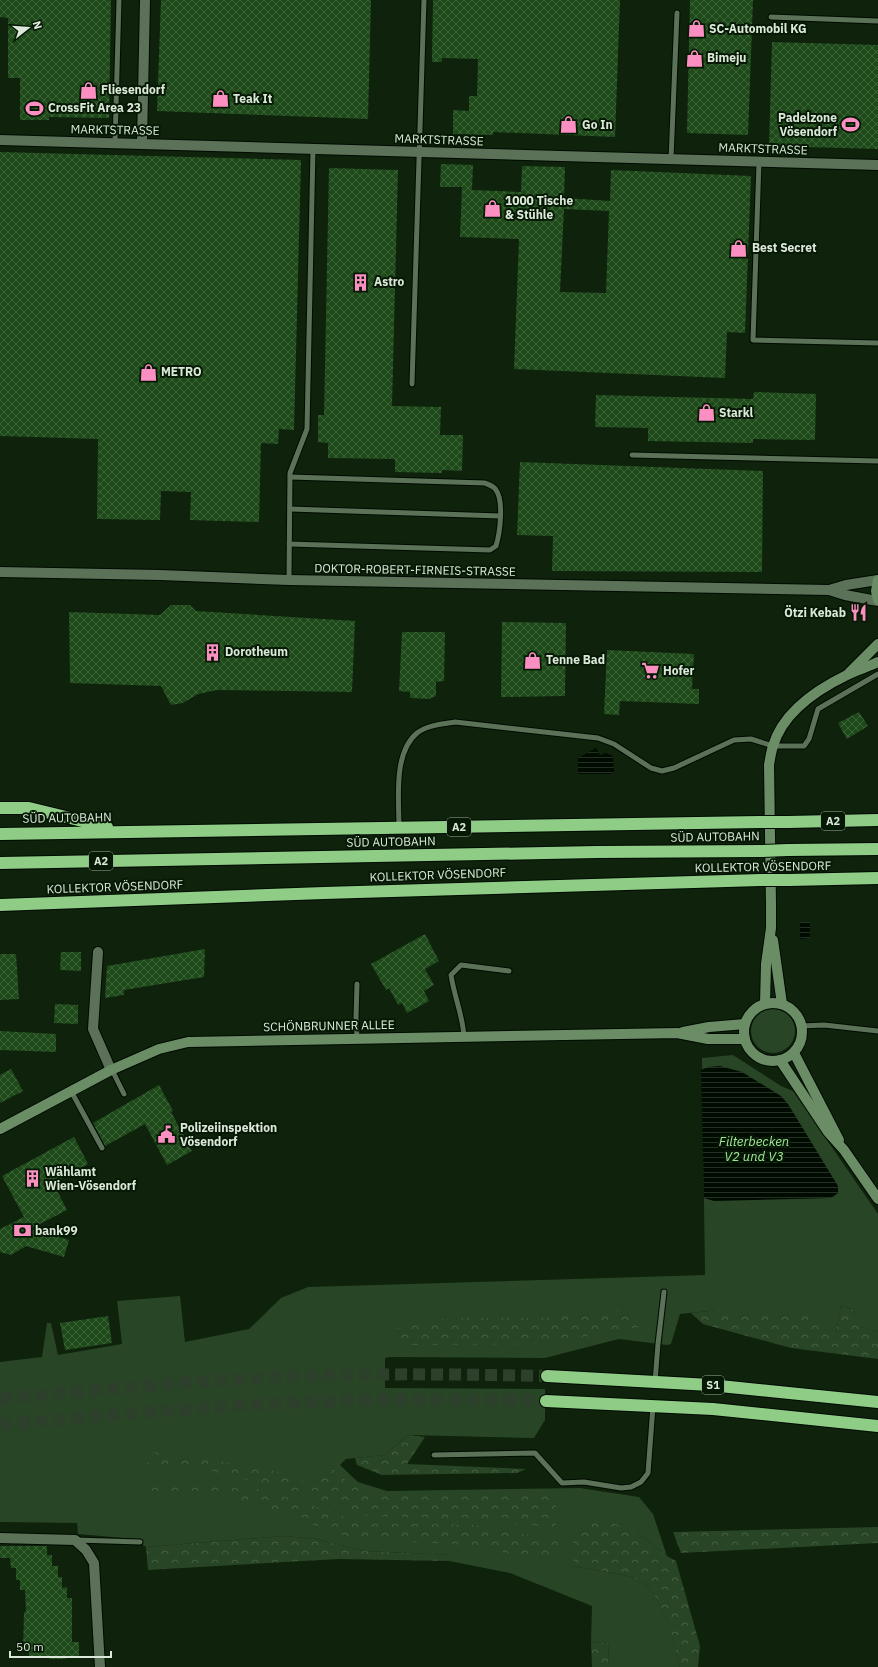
<svg xmlns="http://www.w3.org/2000/svg" width="878" height="1667" font-family="'IBM Plex Sans',sans-serif">
<defs>
<pattern id="forest-crowns" width="20" height="18" patternUnits="userSpaceOnUse"><rect width="20" height="18" fill="#284525"/><path d="M2 6a3 3 0 1 1 6 0M12 15a3 3 0 1 1 6 0" fill="none" stroke="#476044"/></pattern>
<pattern id="water-rules" width="6" height="5" patternUnits="userSpaceOnUse"><rect width="6" height="5" fill="#000c00"/><path d="M0 2.5h6" fill="none" stroke="#252f25"/></pattern>
<pattern id="building-cross-hatch" width="8" height="8" patternUnits="userSpaceOnUse"><rect width="8" height="8" fill="#1e4a1a"/><path d="M0 0l8 8M0 8l8-8" fill="none" stroke="#3e643b"/></pattern>
</defs>
<rect width="100%" height="100%" fill="#0e220c"/>
<g fill="#284525">
<circle cx="773" cy="1031" r="22"/>
<path d="M733,1055L781,1086L793,1091L878,1214V1332L858,1326L854,1310L841,1305L836,1333L719,1310L680,1314L671,1344L667,1345L619,1339L545,1358L389,1357L385,1358V1388L545,1389V1420L534,1438L408,1435L384,1455L346,1459L340,1465L358,1482L387,1491L580,1488L639,1497L653,1514L667,1556L636,1532L574,1566C592,1570 618,1573 635,1578C662,1588 674,1642 680,1667H609L608,1643L591,1642L592,1606L510,1573L449,1561L453,1555L365,1551L316,1539L284,1536L146,1547L134,1539L78,1534L77,1523L0,1522V1362L42,1357L47,1323H51L58,1355L122,1344L117,1301L180,1296L185,1342L249,1329L281,1298L308,1287L705,1275L702,1058Z"/>
</g>
<g fill="url(#forest-crowns)">
<path d="M841,1305L854,1310L859,1326L878,1332V1359L791,1348L703,1324L691,1313L719,1310L811,1314L836,1333Z"/>
<path d="M617,1310C632,1312 636,1313 644,1326L548,1344L406,1345L393,1332L405,1322L465,1318H548Z"/>
<path d="M408,1435L425,1437L407,1464L526,1469L517,1473L382,1475L357,1465L355,1458L384,1455Z"/>
<path d="M154,1452L265,1468L308,1483L312,1488L331,1467L352,1486L387,1495L551,1490L556,1501V1527L435,1518L368,1516L264,1484L203,1469L144,1468Z"/>
<path d="M198,1482L252,1491L259,1488L364,1523L475,1525L557,1540L560,1555L551,1562L465,1545L354,1539L256,1504L215,1492H146L150,1483Z"/>
<path d="M600,1518L636,1532L667,1556L676,1561L700,1646L698,1667H680C674,1643 662,1588 635,1578C619,1573 592,1570 574,1566L573,1534L582,1519Z"/>
<path d="M878,1527V1543L681,1553L673,1532Z"/>
<path d="M284,1536L316,1539L365,1551L454,1555L449,1561L338,1559L148,1570L146,1547Z"/>
<path d="M591,1642L608,1643L609,1667H592Z"/>
</g>
<g fill="url(#water-rules)">
<path d="M596,748L600,755L606,753L613,756L614,771L610,774H578V758Z"/>
<path d="M800,922H810V938L800,939Z"/>
<path d="M720,1066L742,1072L781,1096L788,1104L838,1186V1193L831,1198L714,1201L704,1198L701,1070L708,1067Z"/>
</g>
<g fill="url(#building-cross-hatch)" fill-rule="evenodd">
<path d="M0,0H111L109,118L49,117V120H20V78H8V18L0,17Z"/>
<path d="M161,0H371L368,119L157,111Z"/>
<path d="M433,0H620L615,137L493,132V135L453,134V110L469,111V96H477L478,59L442,58V62H432Z"/>
<path d="M690,0H753L748,135L687,133Z"/>
<path d="M772,42L878,45V149L769,146Z"/>
<path d="M0,152L301,160L294,430L279,429L278,444L261,443L259,522L190,520L191,492L161,491L160,520L97,519L98,439L0,436Z"/>
<path d="M441,164L473,165L472,190L521,192L522,166L565,167L564,198L610,201L611,170L751,176L745,333L727,332L725,378L514,369L519,239L460,237L462,187H440ZM564,209L609,211L606,293L560,292Z"/>
<path d="M329,168L398,170L392,406L441,407L440,435H463L462,471L442,470V473L395,472V459L328,458V443L318,442V415H324Z"/>
<path d="M754,392L816,394L815,440L753,439V443L648,441V428L595,427L596,395L753,399Z"/>
<path d="M520,462L763,471L762,572L552,571L553,536L517,535Z"/>
<path d="M171,605H190L196,611L355,621L352,692L217,690L198,694L183,703L171,705L161,686L70,683L69,612L160,615Z"/>
<path d="M502,622L566,623L565,696L501,697Z"/>
<path d="M402,632H445L444,681L436,682V696L429,699L410,698V692L399,691Z"/>
<path d="M607,650L694,654L692,689H699V704L620,701L619,715L604,714Z"/>
<path d="M859,712L868,726L847,739L838,723Z"/>
<path d="M425,934L439,961L425,969L434,985L424,991L429,1001L407,1013L402,1003L398,1005L389,988L386,990L371,964Z"/>
<path d="M205,949L204,977L124,990V995L105,998L107,966Z"/>
<path d="M61,952H81V971L60,970Z"/>
<path d="M0,954H16L19,999L0,1000Z"/>
<path d="M55,1004L78,1005V1024L54,1023Z"/>
<path d="M0,1031L56,1034V1052L0,1050Z"/>
<path d="M11,1069L23,1091L0,1103V1075Z"/>
<path d="M159,1085L173,1111L171,1112L192,1151L167,1165L145,1124L105,1146L93,1123Z"/>
<path d="M74,1137L88,1164L53,1183L67,1210L30,1229L69,1240L64,1257L26,1246L11,1255L0,1252V1229L24,1217L2,1176Z"/>
<path d="M108,1316L112,1343L65,1350L60,1323Z"/>
<path d="M0,1546H47V1555H52V1566H58V1577H62V1588L67,1587V1598H72V1642H79V1657H66V1659H50V1656H29V1651H23L24,1612H26L25,1590H20V1580H16V1568H11L10,1558H0Z"/>
</g>
<g fill="none" stroke-linecap="round" stroke-linejoin="round">
<g stroke="#2d402b" stroke-width="12" stroke-dasharray="12 6" stroke-linecap="butt">
<path d="M0,1399C86,1391 173,1383 259,1378C355,1373 451,1374 547,1376"/>
<path d="M0,1425C110,1415 221,1405 332,1401C403,1398 475,1400 546,1401"/>
</g>
<defs>
<g id="service">
<path d="M771,17L878,21"/>
<path d="M115,143L119,0"/>
<path d="M671,159L677,13"/>
<path d="M759,162L753,340L878,343"/>
<path d="M412,384L424,0"/>
<path d="M632,455L878,461"/>
<path d="M290,509L500,516"/>
<path d="M289,544L490,550L496,546C500,533 504,501 496,490C494,486 489,485 485,483L290,477"/>
<path d="M289,580L290,473L307,429L313,149"/>
<path d="M399,828C399,800 393,753 417,733C427,725 443,724 455,722L598,738L614,744L651,768L662,771L674,768L734,740L751,739L773,746H804L809,739L818,709L878,674"/>
<path d="M801,1026L824,1025L878,1031"/>
<path d="M464,1037C463,1016 454,996 451,975L461,965L509,971"/>
<path d="M357,1038L356,1018L357,984"/>
<path d="M112,1070L124,1094"/>
<path d="M71,1091L102,1148"/>
<path d="M655,1382L658,1344L664,1292"/>
<path d="M434,1455L535,1453L562,1483L584,1482L621,1488L631,1487L641,1482L648,1473L653,1406"/>
<path d="M76,1540L140,1542"/>
</g>
<g id="minor">
<path d="M0,140L878,165"/>
<path d="M142,143L145,0"/>
<path d="M0,572L160,575L289,580L829,590L845,595L878,601"/>
<path d="M829,590L846,585L878,580"/>
<path d="M98,952L93,1029L111,1070"/>
<path d="M0,1538L75,1540L86,1550L94,1563L100,1667"/>
</g>
<g id="secondary">
<path d="M878,580L876,591L878,600"/>
<path d="M849,673L878,644"/>
<path d="M773,940L782,1004"/>
<circle cx="773" cy="1032" r="29"/>
<path d="M765,1004L766,964L771,928V905L769,765C770,759 771,752 773,746C783,712 816,690 847,675C857,670 868,667 878,662"/>
<path d="M683,1032L709,1027L745,1024"/>
<path d="M794,1053L839,1140"/>
<path d="M780,1060L828,1132L844,1150L878,1199"/>
<path d="M0,1129L111,1070L159,1049L188,1042L677,1033L708,1039H745"/>
</g>
<g id="motorway">
<path d="M0,808H29L107,827"/>
<path d="M788,822L878,820"/>
<path d="M0,834L760,822"/>
<path d="M788,850L878,849"/>
<path d="M0,863L597,852L761,851"/>
<path d="M789,880L878,878"/>
<path d="M0,905L324,893L761,880"/>
<path d="M547,1376L710,1385L878,1402"/>
<path d="M546,1401L713,1409L878,1426"/>
</g>
</defs>
<use href="#service" stroke="#000b00" stroke-width="7"/>
<use href="#minor" stroke="#000b00" stroke-width="12"/>
<use href="#secondary" stroke="#000b00" stroke-width="12"/>
<use href="#motorway" stroke="#000b00" stroke-width="14"/>
<use href="#service" stroke="#5b7158" stroke-width="5"/>
<use href="#minor" stroke="#5b7158" stroke-width="10"/>
<use href="#secondary" stroke="#6b8d66" stroke-width="10"/>
<use href="#motorway" stroke="#8fcd87" stroke-width="12"/>
<defs>
<g id="motorway-bridge">
<path d="M760,822H788"/>
<path d="M761,851L788,850"/>
<path d="M761,880H789"/>
</g>
</defs>
<use href="#motorway-bridge" stroke="#000b00" stroke-width="14" stroke-linecap="butt"/>
<use href="#motorway-bridge" stroke="#8fcd87" stroke-width="12"/>
</g>
<defs>
<symbol id="shop-bare" viewBox="-9 -9 18 18"><path d="M-5-2.5h2.3a2.7 3.5 0 0 1 5.4 0H5L5.5 6h-11ZM-1.5-2.5h3a1.5 2.3 0 0 0-3 0Z" fill="#fc8fc1" stroke="#061904" stroke-width="2.5" paint-order="stroke"/></symbol>
<symbol id="stadium-bare" viewBox="-9 -9 18 18"><path d="M0-5a6.5 5 0 1 0 0 10a6.5 5 0 1 0 0-10ZM-3.5-1.8h7v3.6h-7Z" fill="#fc8fc1" stroke="#061904" stroke-width="2.5" paint-order="stroke"/></symbol>
<symbol id="building-bare" viewBox="-9 -9 18 18"><path d="M-4-6H4V6H1V3H-1V6H-4ZM-2.5-4.3h1.7v1.8h-1.7ZM.8-4.3h1.7v1.8H.8ZM-2.5-1h1.7V.8h-1.7ZM.8-1h1.7V.8H.8Z" fill="#fc8fc1" stroke="#061904" stroke-width="2.5" paint-order="stroke"/></symbol>
<symbol id="restaurant-bare" viewBox="-9 -9 18 18"><path d="M-5-6h1v4h1v-4h1v4h1v-4h1v5L-1.5 .5V6h-2V.5L-5-1ZM5-6V6H3V1.5H1.5Q1.5-4 5-6Z" fill="#fc8fc1" stroke="#061904" stroke-width="2.5" paint-order="stroke"/></symbol>
<symbol id="supermarket-bare" viewBox="-9 -9 18 18"><path d="M-6-5.5h2.5l.6 2H6L4.5 2H-2.5L-4.4-4H-6ZM-1.5 3.2a1.3 1.3 0 1 0 .1 0ZM3 3.2a1.3 1.3 0 1 0 .1 0Z" fill="#fc8fc1" stroke="#061904" stroke-width="2.5" paint-order="stroke"/></symbol>
<symbol id="civic-bare" viewBox="-9 -9 18 18"><path d="M-.6-6.5H3V-4.5H.6V-3L4-1V1h2V6H-6V1h2V-1L-.6-3ZM-1.2 2.5V6h2.4V2.5Z" fill="#fc8fc1" stroke="#061904" stroke-width="2.5" paint-order="stroke"/></symbol>
<symbol id="bank-bare" viewBox="-9 -9 18 18"><path d="M-6-4H6V4H-6ZM0-2.3a2.3 2.3 0 1 0 0 4.6a2.3 2.3 0 1 0 0-4.6Z" fill="#fc8fc1" stroke="#061904" stroke-width="2.5" paint-order="stroke"/></symbol>
</defs>
<g fill-rule="evenodd">
<use href="#shop-bare" x="684" y="16" width="25" height="25"/>
<use href="#shop-bare" x="682" y="46" width="25" height="25"/>
<use href="#shop-bare" x="76" y="78" width="25" height="25"/>
<use href="#shop-bare" x="208" y="86" width="25" height="25"/>
<use href="#stadium-bare" x="22" y="96" width="25" height="25"/>
<use href="#shop-bare" x="556" y="112" width="25" height="25"/>
<use href="#stadium-bare" x="838" y="112" width="25" height="25"/>
<use href="#shop-bare" x="480" y="196" width="25" height="25"/>
<use href="#shop-bare" x="726" y="236" width="25" height="25"/>
<use href="#building-bare" x="348" y="270" width="25" height="25"/>
<use href="#shop-bare" x="136" y="360" width="25" height="25"/>
<use href="#shop-bare" x="694" y="400" width="25" height="25"/>
<use href="#restaurant-bare" x="846" y="600" width="25" height="25"/>
<use href="#building-bare" x="200" y="640" width="25" height="25"/>
<use href="#shop-bare" x="520" y="648" width="25" height="25"/>
<use href="#supermarket-bare" x="638" y="658" width="25" height="25"/>
<use href="#civic-bare" x="154" y="1122" width="25" height="25"/>
<use href="#building-bare" x="20" y="1166" width="25" height="25"/>
<use href="#bank-bare" x="10" y="1218" width="25" height="25"/>
</g>
<g text-anchor="middle" stroke-width="4" stroke-linejoin="round" paint-order="stroke">
<g fill="#061904" stroke="#9cab9a" stroke-width="1">
<rect x="821" y="812" width="24" height="18" rx="3"/>
<rect x="447" y="818" width="24" height="18" rx="3"/>
<rect x="89" y="852" width="24" height="18" rx="3"/>
<rect x="702" y="1376" width="22" height="18" rx="3"/>
</g>
<g font-size="11" font-weight="bold" fill="#dce9da">
<text x="833" y="825">A2</text>
<text x="459" y="831">A2</text>
<text x="101" y="865">A2</text>
<text x="713" y="1389">S1</text>
</g>
<g font-size="12" font-weight="bold" fill="#dce9da" stroke="#061904" text-anchor="start">
<text x="709" y="33">SC-Automobil KG</text>
<text x="707" y="62">Bimeju</text>
<text x="101" y="94">Fliesendorf</text>
<text x="233" y="103">Teak It</text>
<text x="48" y="112">CrossFit Area 23</text>
<text x="837" y="122" text-anchor="end">Padelzone<tspan x="837" dy="14">Vösendorf</tspan></text>
<text x="582" y="129">Go In</text>
<text x="505" y="205">1000 Tische<tspan x="505" dy="14">&amp; Stühle</tspan></text>
<text x="752" y="252">Best Secret</text>
<text x="374" y="286">Astro</text>
<text x="161" y="376">METRO</text>
<text x="719" y="417">Starkl</text>
<text x="846" y="617" text-anchor="end">Ötzi Kebab</text>
<text x="225" y="656">Dorotheum</text>
<text x="546" y="664">Tenne Bad</text>
<text x="663" y="675">Hofer</text>
<text x="180" y="1132">Polizeiinspektion<tspan x="180" dy="14">Vösendorf</tspan></text>
<text x="45" y="1176">Wählamt<tspan x="45" dy="14">Wien-Vösendorf</tspan></text>
<text x="35" y="1235">bank99</text>
</g>
<g font-size="12" fill="#dce9da" stroke="#061904">
<text transform="translate(115 130) rotate(1)" y="4">MARKTSTRASSE</text>
<text transform="translate(439 140) rotate(2)" y="4">MARKTSTRASSE</text>
<text transform="translate(763 149) rotate(2)" y="4">MARKTSTRASSE</text>
<text transform="translate(415 570) rotate(1)" y="4">DOKTOR-ROBERT-FIRNEIS-STRASSE</text>
<text transform="translate(67 818) rotate(-1)" y="4">SÜD AUTOBAHN</text>
<text transform="translate(715 837) rotate(-1)" y="4">SÜD AUTOBAHN</text>
<text transform="translate(391 842) rotate(-1)" y="4">SÜD AUTOBAHN</text>
<text transform="translate(763 867) rotate(-1)" y="4">KOLLEKTOR VÖSENDORF</text>
<text transform="translate(438 875) rotate(-2)" y="4">KOLLEKTOR VÖSENDORF</text>
<text transform="translate(115 887) rotate(-2)" y="4">KOLLEKTOR VÖSENDORF</text>
<text transform="translate(329 1026) rotate(-1)" y="4">SCHÖNBRUNNER ALLEE</text>
</g>
<g font-size="13" font-style="italic" fill="#a2e49a" stroke="#061904">
<text x="754" y="1146">Filterbecken<tspan x="754" dy="15">V2 und V3</tspan></text>
</g>
</g>
<g transform="translate(28 28) rotate(73)" stroke="#061904" stroke-width="3" paint-order="stroke">
<path d="M0-3L7 15L0 10L-7 15Z" fill="#dce9da"/>
<text y="-6" font-size="11" font-weight="bold" text-anchor="middle" fill="#dce9da">N</text>
</g>
<path d="M10 1651v6h101v-6" fill="none" stroke="#dce9da" stroke-width="2"/>
<text x="16" y="1651" font-size="12" fill="#dce9da" stroke="#061904" stroke-width="3" paint-order="stroke">50 m</text>
</svg>
